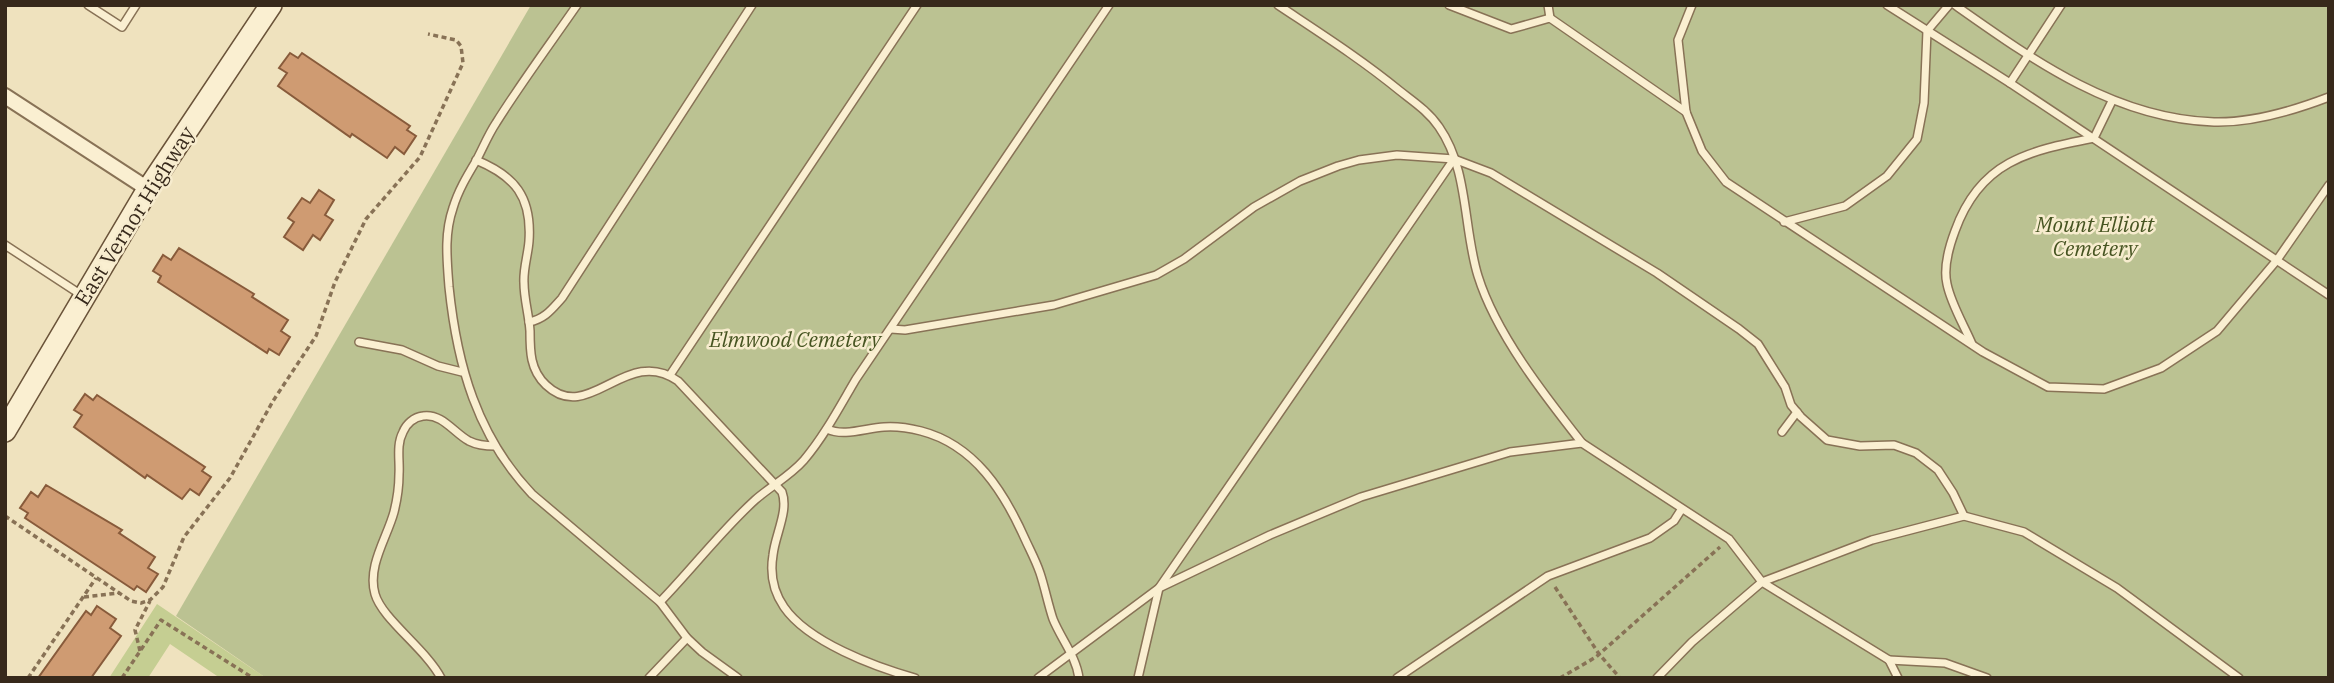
<svg xmlns="http://www.w3.org/2000/svg" width="2334" height="683" font-family="'IBM Plex Serif',serif">
<rect width="100%" height="100%" fill="#efe2be"/>
<path fill="#c5ce92" d="M157,604L266,678H220L170,644L148,678H109Z"/>
<path fill="#bbc292" d="M531,5H2329V678H266L176,616Z"/>
<g fill="#cf9b72" stroke="#885b3b" stroke-width="2">
<path d="M290,53L298,58L302,53L410,126L407,130L416,136L404,154L395,147L387,158L352,134L350,137L278,86L287,73L279,68Z"/>
<path d="M319,190L334,200L325,215L333,220L320,240L313,235L303,250L284,237L294,222L288,218L302,198L310,203Z"/>
<path d="M179,248L254,294L252,297L288,320L281,331L290,337L279,355L269,349L267,353L158,282L161,276L153,271L163,255L171,260Z"/>
<path d="M85,394L93,400L97,395L205,467L202,471L211,477L199,495L190,489L182,499L147,475L145,478L74,427L82,415L74,410Z"/>
<path d="M46,485L122,530L119,533L155,557L148,568L158,574L146,592L137,586L134,590L25,518L28,513L20,508L31,492L38,497Z"/>
<path d="M97,606L116,619L110,628L121,636L91,678H38L86,611L91,615Z"/>
</g>
<g fill="none" stroke-linecap="round" stroke-linejoin="round">
<defs>
<g id="lane">
<path d="M88,5L122,27L136,5"/>
<path d="M577,5C550,44 521,83 496,123C488,135 483,148 476,161C467,176 458,191 453,208C444,234 447,260 449,287C457,365 477,436 532,494L660,602L687,638L702,652L738,678"/>
<path d="M1278,5C1320,33 1361,59 1400,91C1414,102 1429,112 1439,127C1469,170 1463,228 1478,276C1496,334 1545,396 1582,443"/>
<path d="M1449,5L1511,29L1550,18L1686,112"/>
<path d="M1548,5L1550,18"/>
<path d="M1692,5L1678,40L1686,112L1702,151L1726,182L1983,352L2048,387L2104,389L2161,368L2217,331L2277,260L2329,185"/>
<path d="M1887,5L2010,83L2329,295"/>
<path d="M1955,5C2033,60 2115,119 2214,122C2251,123 2295,110 2329,97"/>
<path d="M2010,83L2061,5"/>
<path d="M476,160C515,176 532,197 529,241C528,255 523,269 524,283C524,299 529,315 530,331C530,351 530,370 546,385C589,426 626,344 678,381L782,492C789,511 775,535 773,555C770,573 773,591 784,607C808,642 875,667 915,678"/>
<path d="M1784,222L1845,206L1887,176L1917,139L1924,103L1927,31L1949,5"/>
<path d="M5,245L83,296"/>
<path d="M529,322C545,319 552,309 562,298L752,5"/>
<path d="M891,329L905,330L1054,305L1156,275L1184,259L1254,207L1300,181L1338,166L1359,160L1397,155L1454,159L1491,173L1657,273L1739,329L1758,344L1785,387L1791,405L1801,417L1827,440L1860,446L1894,445L1916,453L1938,470L1953,493L1964,516"/>
<path d="M359,342L402,350L438,366L462,372"/>
<path d="M1972,344C1964,325 1951,304 1947,284C1943,267 1949,247 1955,231C1980,161 2028,151 2094,138L2112,101"/>
<path d="M670,375L917,5"/>
<path d="M827,429C844,437 866,428 884,427C897,426 909,428 921,431C975,445 1004,492 1025,539C1030,550 1036,561 1040,573C1045,588 1048,604 1053,619C1061,639 1076,656 1079,678"/>
<path d="M1782,432L1797,412"/>
<path d="M660,602C692,569 721,531 755,500C771,486 790,476 804,460C825,435 840,406 856,379L1109,5"/>
<path d="M1889,660L1945,663L1987,678"/>
<path d="M441,678C426,649 382,619 375,594C367,566 387,538 394,512C397,500 399,487 399,474C400,461 396,445 403,432C406,424 414,417 423,416C442,413 454,433 469,441C477,445 485,446 495,446"/>
<path d="M649,678L687,638"/>
<path d="M1038,678L1159,588L1270,535L1361,497L1510,452L1582,443L1729,539L1762,582L1889,660L1898,678"/>
<path d="M1138,678L1159,588L1454,159"/>
<path d="M1397,678L1548,576L1650,538L1674,521L1681,510"/>
<path d="M1657,678L1692,642L1762,582L1872,540L1964,516L2024,532L2117,588L2239,678"/>
</g>
<path id="street" d="M5,96L148,189"/>
<path id="secondary" d="M5,431L148,189L271,5"/>
</defs>
<use href="#lane" stroke="#887256" stroke-width="10"/>
<use href="#street" stroke="#887256" stroke-width="18"/>
<use href="#secondary" stroke="#6a5339" stroke-width="24"/>
<g stroke="#887256" stroke-width="3.5" stroke-dasharray="5 3.5" stroke-linecap="butt">
<path d="M5,516L131,601L141,603L150,600L163,587L184,537L230,478L273,401L316,336L335,282L366,219L420,157L463,63L461,46L456,40L428,34"/>
<path d="M1555,587L1599,654L1620,678"/>
<path d="M84,597L119,593"/>
<path d="M140,651L135,630L150,601"/>
<path d="M28,678L96,578"/>
<path d="M122,678L161,620L253,678"/>
<path d="M1560,678L1596,657L1720,547"/>
</g>
<use href="#lane" stroke="#faefd1" stroke-width="7"/>
<use href="#street" stroke="#faefd1" stroke-width="14"/>
<use href="#secondary" stroke="#faefd1" stroke-width="21"/>
</g>
<g text-anchor="middle" stroke-width="5" stroke-linejoin="round" paint-order="stroke">
<g font-size="21" fill="#37291b" stroke="#f7ecce">
<text transform="translate(135 216) rotate(-58)" y="7">East Vernor Highway</text>
</g>
<g font-size="21" font-style="italic" fill="#465421" stroke="#f7ecce">
<text x="2095" y="232">Mount Elliott<tspan x="2095" dy="24">Cemetery</tspan></text>
<text x="795" y="347">Elmwood Cemetery</text>
</g>
</g>
<rect width="2334" height="683" fill="none" stroke="#37291b" stroke-width="14"/>
</svg>
